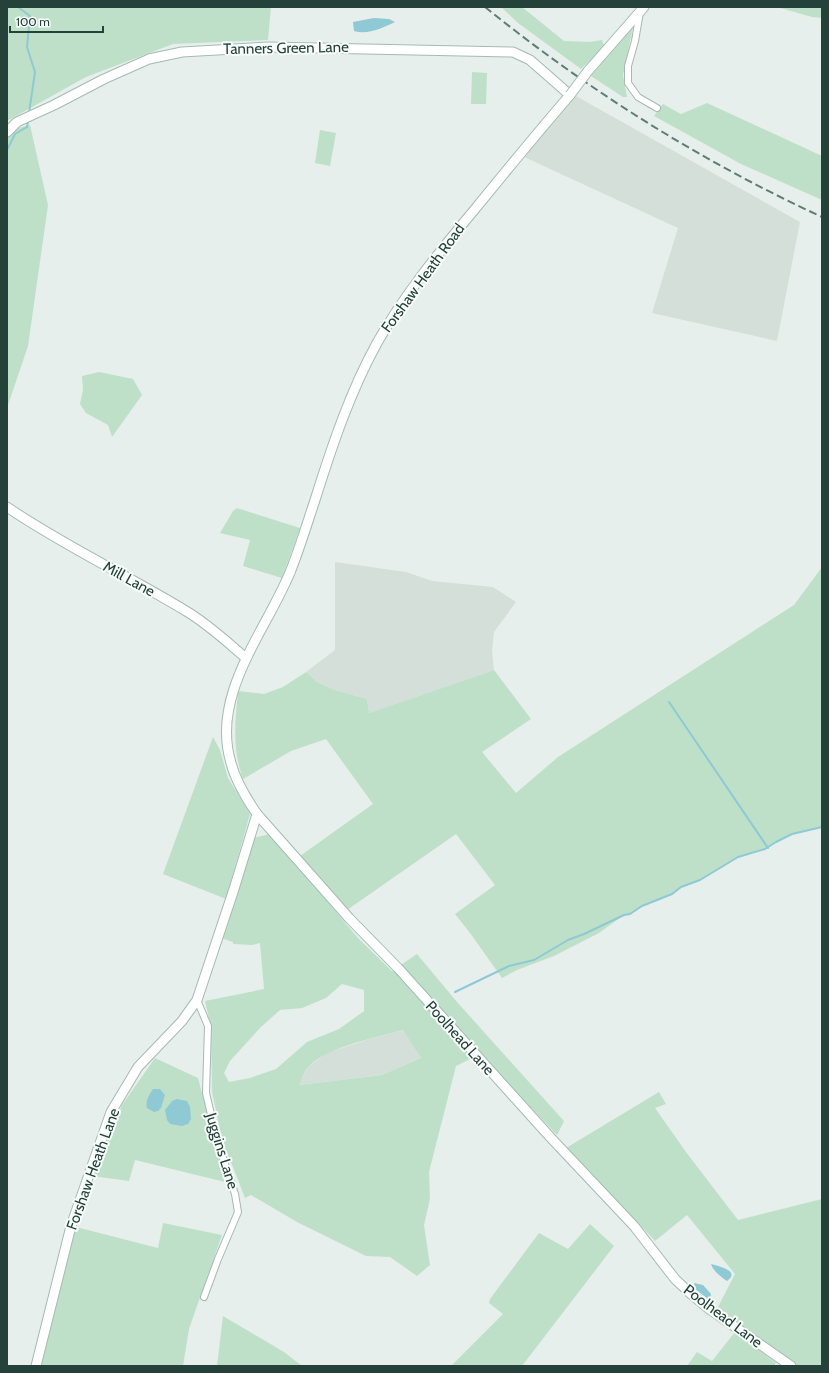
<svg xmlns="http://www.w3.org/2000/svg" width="829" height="1373" font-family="Cabin,sans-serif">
<rect width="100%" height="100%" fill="#e6efeb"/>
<g fill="#d4dfda">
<path d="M576,96L800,222L777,341L652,313L678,228L522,156Z"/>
<path d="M335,562L406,572L432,581L493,587L516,602L494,632L492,651L494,670L369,713L367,699L335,690L317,682L306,672L335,650Z"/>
<path d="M404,1030L421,1058L382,1075L298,1085L308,1067L327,1053L369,1039Z"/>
</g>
<g fill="#bfe0c8" fill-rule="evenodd">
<path d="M7,7H271L268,40L173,44L86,77L7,121Z"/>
<path d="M501,7H522L564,41L590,42L602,40L604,46L601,50L581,69L518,23Z"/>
<path d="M777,7H822V18L812,17Z"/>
<path d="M633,27L623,75L627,97H623L591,76Z"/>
<path d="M472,72L487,73L486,104H471Z"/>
<path d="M707,103L822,156V200L741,164L654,116L663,104L681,114Z"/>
<path d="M30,125L48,205L28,346L7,408V138L18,128Z"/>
<path d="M320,130L336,133L330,166L315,163Z"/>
<path d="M99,372L133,379L142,395L112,437L108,425L86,413L80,404L83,390L82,376Z"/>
<path d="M237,508L300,528L282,578L243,566L250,540L220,533L233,511Z"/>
<path d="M822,567V827L788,835L776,842L765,849L738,857L700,880L681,887L672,894L642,906L630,914L624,915L599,933L554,956L517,970L502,978L470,933L455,914L495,885L456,834L347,910L300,856L373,804L326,739L291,751L243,779C232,748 235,724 238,691L264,694L283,687L306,672L317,682L335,690L367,699L369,713L494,670L531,719L482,752L516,793L558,757L794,605Z"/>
<path d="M213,737L220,750L228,778L250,814L226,899L163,874Z"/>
<path d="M270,834L358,938L392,971L417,954L457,1002L564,1121L557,1135L480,1054L456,1066L429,1172L430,1199L424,1225L430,1265L417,1276L390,1257L366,1256L297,1222L251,1195L245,1198L222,1139L212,1092L211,1027L205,1001L264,989L260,943L252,945L233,944V942L221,938L253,838ZM342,984L364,990V1011L339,1029L307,1042L276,1069L250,1078L229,1082L224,1073L230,1061L260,1028L280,1010L302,1008L326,998ZM403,1030L421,1058L382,1075L299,1085C302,1079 304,1071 309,1066C330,1046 375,1038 403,1030Z"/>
<path d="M155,1058L198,1078L225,1182L135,1160L129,1181L92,1176L122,1105Z"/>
<path d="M659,1092L666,1104L655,1108L686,1152L738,1220L822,1199V1366H798L785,1358L717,1309L735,1274L687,1215L655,1241L566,1148Z"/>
<path d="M163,1223L222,1235L189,1329L183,1366H38L64,1269L76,1227L158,1248Z"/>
<path d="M590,1224L614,1246L522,1366H451L503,1314L489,1303L490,1299L539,1233L568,1249Z"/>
<path d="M223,1316L284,1352L302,1366H217Z"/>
<path d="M735,1332L776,1363L774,1366H687L697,1352L712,1361Z"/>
</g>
<g fill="#8ec9d4">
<path d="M374,18L389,19L395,22C383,28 367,35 354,31L353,22Z"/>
<path d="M153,1089H160L165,1095L161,1108L158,1111L154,1112L147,1108C145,1101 149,1095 153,1089Z"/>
<path d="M177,1099L187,1101L190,1107L191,1119L188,1124L182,1126L170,1124L167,1120L165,1110L172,1101Z"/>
<path d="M711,1264C719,1266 741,1271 727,1281C721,1277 713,1271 711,1264Z"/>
<path d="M694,1283L703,1285L711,1294L710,1298L708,1299L695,1289Z"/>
</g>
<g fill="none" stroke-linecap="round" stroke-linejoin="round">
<g stroke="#8ec9d4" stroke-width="2">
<path d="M18,7L30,16L27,47L35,72L29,113"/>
<path d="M7,150L15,134L27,127L28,120"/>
<path d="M669,702L768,848"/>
<path d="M455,992L509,966L534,960L568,940L584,934L624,915L630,914L642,906L672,894L681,887L700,880L738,857L765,849L776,842L792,834L822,827"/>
</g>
<defs>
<g id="street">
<path d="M640,12L635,41L628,66V83L638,97L657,108"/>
<path d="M197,1000L208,1026L206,1093L217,1140L235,1194L238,1212L218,1259L204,1297"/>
</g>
<g id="secondary">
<path d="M588,71L644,7"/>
<path d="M7,132L17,122L54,105L104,79L149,59L182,52L269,47L513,52L530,60L570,95C538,132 506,171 475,209C440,251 404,295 377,343C350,392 332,446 315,500C307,524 300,547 291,570C267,630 210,694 231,763C236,782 246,798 257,814L349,918L398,968L551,1138L634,1226L675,1279L691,1294L708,1308L791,1366"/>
<path d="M7,507C64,546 127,575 186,611C208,624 227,642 246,658"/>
<path d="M36,1366L71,1226L111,1112L138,1067L182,1021L197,1000L234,889L257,814"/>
</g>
</defs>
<use href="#street" stroke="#a8b8b2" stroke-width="8"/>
<use href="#secondary" stroke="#a4bbb3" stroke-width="11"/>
<use href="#street" stroke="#fff" stroke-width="6"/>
<use href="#secondary" stroke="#fff" stroke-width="9"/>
<path stroke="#5f7d75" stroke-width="2" stroke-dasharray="8 4" stroke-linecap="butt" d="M485,7C589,91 701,161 822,217"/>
<defs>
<path id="secondary-bridge" d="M570,95L588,71"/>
</defs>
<use href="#secondary-bridge" stroke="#a4bbb3" stroke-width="11" stroke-linecap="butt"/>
<use href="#secondary-bridge" stroke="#fff" stroke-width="9"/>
</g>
<g text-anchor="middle" stroke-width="4" stroke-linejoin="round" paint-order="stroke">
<g font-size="15" fill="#24423a" stroke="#f7fbf9">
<text transform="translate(286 48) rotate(-1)" y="5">Tanners Green Lane</text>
<text transform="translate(423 278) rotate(-54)" y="5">Forshaw Heath Road</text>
<text transform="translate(129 579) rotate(29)" y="5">Mill Lane</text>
<text transform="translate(460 1038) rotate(48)" y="5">Poolhead Lane</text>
<text transform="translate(222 1151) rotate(73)" y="5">Juggins Lane</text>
<text transform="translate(93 1169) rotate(-70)" y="5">Forshaw Heath Lane</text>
<text transform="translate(723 1316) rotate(37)" y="5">Poolhead Lane</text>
</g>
</g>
<rect width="829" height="1373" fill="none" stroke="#24423a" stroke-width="16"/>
<path d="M10 26v6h93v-6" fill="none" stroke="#24423a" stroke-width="2"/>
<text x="16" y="26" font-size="12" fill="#24423a" stroke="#f7fbf9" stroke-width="3" paint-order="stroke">100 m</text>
</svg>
